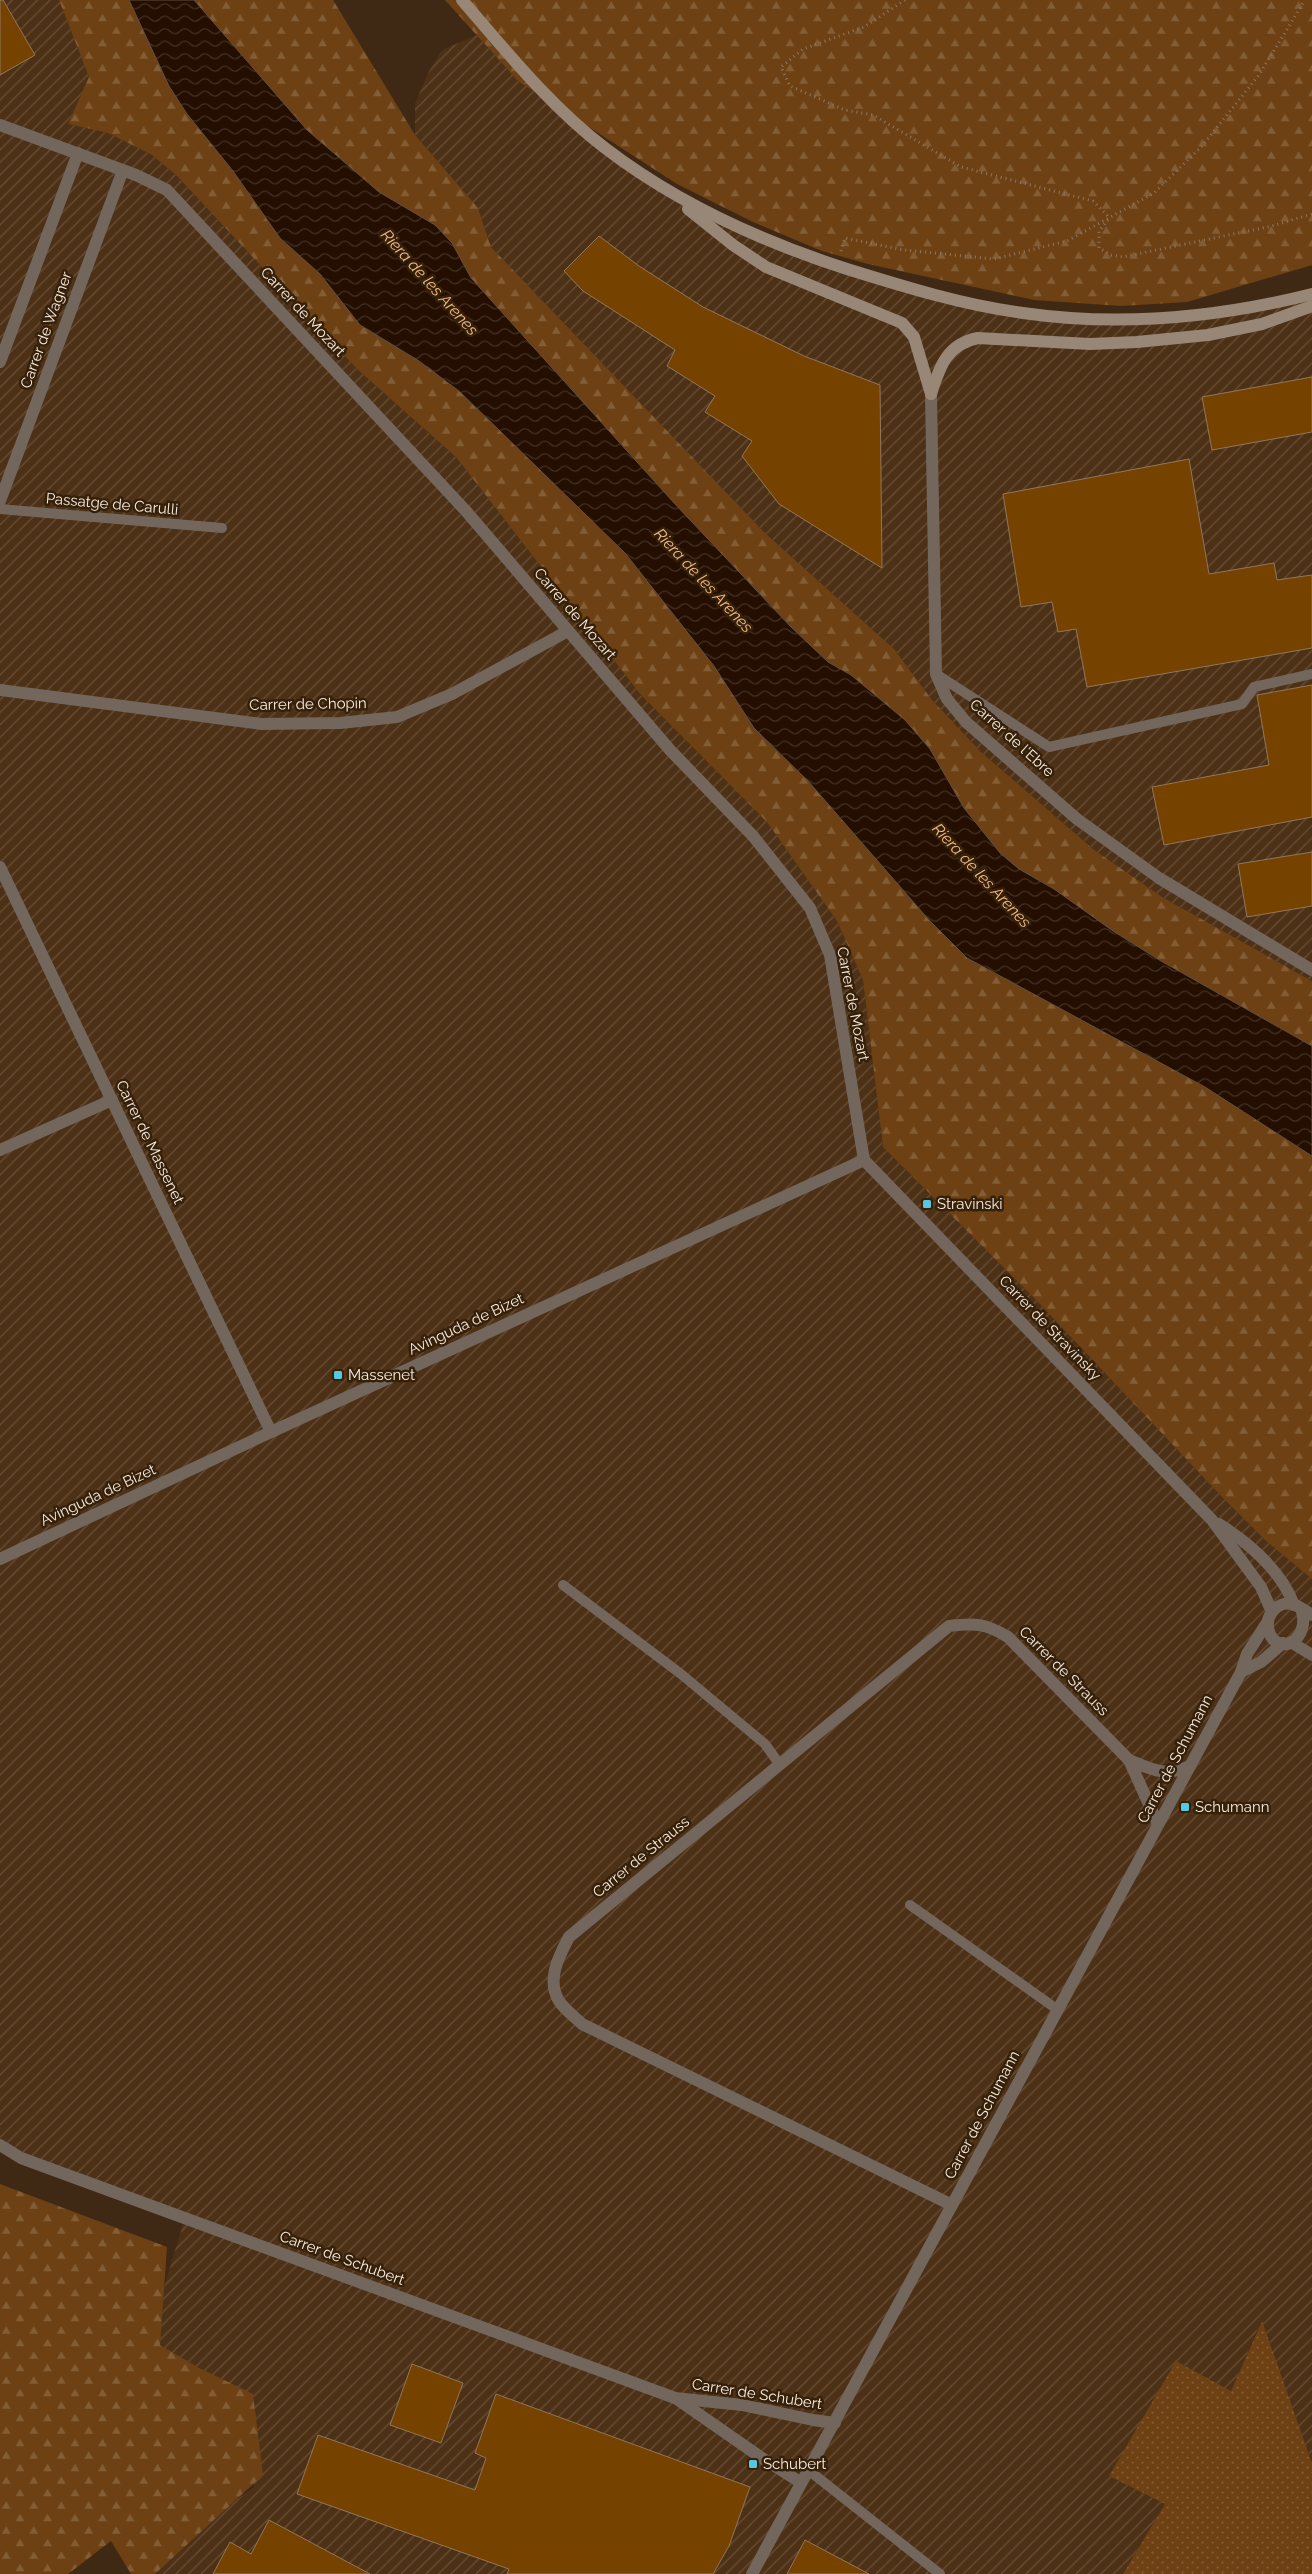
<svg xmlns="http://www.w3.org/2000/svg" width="1312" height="2574" font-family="Raleway,sans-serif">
<defs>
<pattern id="industrial-furrows" width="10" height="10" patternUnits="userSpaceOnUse" patternTransform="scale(1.25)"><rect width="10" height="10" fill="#4d3116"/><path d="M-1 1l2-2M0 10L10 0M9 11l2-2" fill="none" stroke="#684f37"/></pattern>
<pattern id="grass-dots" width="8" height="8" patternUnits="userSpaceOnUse" patternTransform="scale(1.25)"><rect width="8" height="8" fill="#6d4113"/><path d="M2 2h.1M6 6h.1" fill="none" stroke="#835d35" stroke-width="1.8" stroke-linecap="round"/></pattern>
<pattern id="forest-firs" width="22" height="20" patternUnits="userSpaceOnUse" patternTransform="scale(1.25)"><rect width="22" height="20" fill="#6d4113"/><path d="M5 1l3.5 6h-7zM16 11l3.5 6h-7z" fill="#835d35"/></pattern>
<pattern id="water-waves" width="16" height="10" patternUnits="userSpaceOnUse" patternTransform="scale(1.25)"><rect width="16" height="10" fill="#230e00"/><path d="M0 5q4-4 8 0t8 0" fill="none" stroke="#443125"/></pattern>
</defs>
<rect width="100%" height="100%" fill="#402914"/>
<g fill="url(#industrial-furrows)">
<path d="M0,0H59L89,77L68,124L108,133L152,155L177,176L357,369L456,457L641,695L767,822L837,921L863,980L883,1147L1036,1300L1222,1497L1265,1540L1312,1579V2463L1261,2322L1231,2391L1109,2476L1165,2504L1123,2574H136L254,2487L247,2400L142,2360L184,2221L0,2145Z"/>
<path d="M477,35L518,81L557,104L642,175L782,247L976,305L1115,320L1312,294V981L1162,897L1093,849L981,752L932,700L894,649L765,533L491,247L478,208L415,135V104L428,73L442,50Z"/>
</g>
<path fill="url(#grass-dots)" d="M1262,2321L1312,2463V2574H1123L1165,2504L1109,2476L1176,2361L1231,2391Z"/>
<g fill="url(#forest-firs)">
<path d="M59,0H129L169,86L187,114L233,171L280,238L320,274L360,325L419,361L459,391L625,553L714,666L754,728L808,781L930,921L967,957L1205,1087L1312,1156V1579L1265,1540L1222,1497L1036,1300L883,1147L863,980L837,921L767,822L641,695L456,457L357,369L177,176L152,155L108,133L68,124L89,77Z"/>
<path d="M194,0H333L415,135L478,208L491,247L765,533L894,649L932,700L981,752L1093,849L1162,897L1312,981V1046L1161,961L1113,931L1054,889L1019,869L1000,853L851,675L828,663L790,626L674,503L471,278L452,243L435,225L379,192L307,130Z"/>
<path d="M445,0H1312V265L1187,302L1121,306L1034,300L868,264L822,251L753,222L677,184L518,81Z"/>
<path d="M0,2184L167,2247L160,2345L199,2368L253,2394L263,2475L155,2574H131L111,2541L68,2574H0Z"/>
</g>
<path fill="url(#water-waves)" stroke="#645043" d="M129,0H194L307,130L379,192L435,225L452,243L471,278L674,503L790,626L828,662L851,675L905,720L930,749L964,808L1000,853L1019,869L1054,889L1113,931L1161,961L1312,1046V1156L1205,1087L967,958L930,921L808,781L754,728L714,666L625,553L459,391L419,361L360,325L320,274L280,238L233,171L187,114L169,86Z"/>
<g fill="#764200" stroke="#91775f">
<path d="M0,0H3L35,55L0,75Z"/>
<path d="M599,236L639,266L703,307L804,356L880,385L882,568L779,504L742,456L752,441L705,412L715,396L667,366L675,350L583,291L564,271Z"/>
<path d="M1312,377V432L1212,450L1202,397Z"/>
<path d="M1189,459L1209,574L1274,563L1277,580L1312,575V648L1087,687L1076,629L1058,632L1052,602L1021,607L1003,494Z"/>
<path d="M1312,685V817L1164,845L1152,787L1269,765L1257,695Z"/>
<path d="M1312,852V906L1247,917L1238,864Z"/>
<path d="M412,2364L463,2383L441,2443L390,2425Z"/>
<path d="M496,2394L750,2487L729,2546L713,2574H507L509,2569L297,2494L318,2435L475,2490L486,2458L475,2453Z"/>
<path d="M269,2520L370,2574H213L230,2542L251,2554Z"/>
<path d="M805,2540L869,2574H787Z"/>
</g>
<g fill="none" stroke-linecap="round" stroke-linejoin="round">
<g stroke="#8c7867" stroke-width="3" stroke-dasharray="1 4" stroke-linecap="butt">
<path d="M905,0L864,27L803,49L781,67L790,86L845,110L873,115L961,167L1093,201L1110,218"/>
<path d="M1108,220L1099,231V248L1111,255L1123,257L1272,226L1312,214"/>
<path d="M841,251L845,238L904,250L994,259L1067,241L1154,193L1202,146L1259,75L1305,0"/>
</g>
<g stroke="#73675d" stroke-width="10">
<path d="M0,509L222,528"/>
<path d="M936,674L1049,747L1242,704L1254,687L1312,674"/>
<path d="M563,1585L681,1674L765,1744L780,1765"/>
<path d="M910,1905L1058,2010"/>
<path d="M807,2469L940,2574"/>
</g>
<g stroke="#73675d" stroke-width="12">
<path d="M0,125L136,175L167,190L466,511L670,750L753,836L810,908L830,955L864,1160"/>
<path d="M0,362L78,153"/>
<path d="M931,394L936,674L947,699L966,722L1077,819L1159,878L1312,970"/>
<path d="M0,501L123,170"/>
<path d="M0,690L262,724L340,723L397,717L452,694L568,631"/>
<path d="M0,867L271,1432"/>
<path d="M0,1150L112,1100"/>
<path d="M864,1160L1212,1520L1261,1587L1272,1612"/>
<path d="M1219,1524C1250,1544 1281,1570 1294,1605"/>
<path d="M0,1559L271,1432L864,1160"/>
<path d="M1301,1608C1312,1639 1279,1658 1269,1632C1264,1617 1276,1601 1292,1604C1299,1606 1306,1611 1312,1615"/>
<path d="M1294,1644L1312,1655"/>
<path d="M1241,1672L1261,1662L1283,1643"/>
<path d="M1129,1760L1158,1824"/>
<path d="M0,2145L21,2158L675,2398L742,2405L813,2420L835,2423"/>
<path d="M952,2205L582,2024C575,2017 564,2009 559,2001C546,1980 559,1956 569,1937L949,1626C975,1623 985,1623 1008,1637L1129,1760C1153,1770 1165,1777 1190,1766"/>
<path d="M677,2399L759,2456L800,2482"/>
<path d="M752,2574L1241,1672L1247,1654L1268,1621"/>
</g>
<g stroke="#988676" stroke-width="12">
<path d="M462,0C506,51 551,107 605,148C678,204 760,241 847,269C905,287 963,305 1023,313C1120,327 1217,318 1312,294"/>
<path d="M688,209L733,245L766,267L902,323L914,337L931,394"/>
<path d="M931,394C940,366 947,344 978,338L1090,344L1137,342L1208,335L1262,324L1312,306"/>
</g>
</g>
<g fill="#56c9e0" stroke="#35200a" stroke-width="2">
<rect x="922" y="1199" width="10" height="10" rx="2.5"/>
<rect x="333" y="1370" width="10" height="10" rx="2.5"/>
<rect x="1180" y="1802" width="10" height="10" rx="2.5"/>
<rect x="748" y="2459" width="10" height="10" rx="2.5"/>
</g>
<g text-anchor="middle" stroke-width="5" stroke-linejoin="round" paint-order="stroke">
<g font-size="15" fill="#faebde" stroke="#35200a">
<text transform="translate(303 312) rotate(47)" y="5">Carrer de Mozart</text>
<text transform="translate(46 330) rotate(-70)" y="5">Carrer de Wagner</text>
<text transform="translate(112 504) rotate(5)" y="5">Passatge de Carulli</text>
<text transform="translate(575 614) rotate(49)" y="5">Carrer de Mozart</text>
<text transform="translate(308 704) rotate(-1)" y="5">Carrer de Chopin</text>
<text transform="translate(1012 738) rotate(42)" y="5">Carrer de l'Ebre</text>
<text transform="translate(853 1004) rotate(79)" y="5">Carrer de Mozart</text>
<text transform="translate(150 1142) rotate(64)" y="5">Carrer de Massenet</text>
<text transform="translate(466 1324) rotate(-25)" y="5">Avinguda de Bizet</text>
<text transform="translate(1050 1328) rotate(46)" y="5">Carrer de Stravinsky</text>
<text transform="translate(98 1495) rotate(-25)" y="5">Avinguda de Bizet</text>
<text transform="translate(1064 1671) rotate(45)" y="5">Carrer de Strauss</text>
<text transform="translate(1175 1759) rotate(-62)" y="5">Carrer de Schumann</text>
<text transform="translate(641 1857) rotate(-39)" y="5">Carrer de Strauss</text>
<text transform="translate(982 2115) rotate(-62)" y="5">Carrer de Schumann</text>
<text transform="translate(342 2258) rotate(20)" y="5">Carrer de Schubert</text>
<text transform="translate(757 2394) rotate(9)" y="5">Carrer de Schubert</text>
</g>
<g font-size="15" fill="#faebde" stroke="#35200a" text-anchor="start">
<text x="937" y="1209">Stravinski</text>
<text x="348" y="1380">Massenet</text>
<text x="1195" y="1812">Schumann</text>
<text x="763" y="2469">Schubert</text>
</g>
<g font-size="16" font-style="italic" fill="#f3ba88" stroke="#35200a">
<text transform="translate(430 282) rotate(48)" y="6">Riera de les Arenes</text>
<text transform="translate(704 580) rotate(47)" y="6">Riera de les Arenes</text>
<text transform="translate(982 875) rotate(47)" y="6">Riera de les Arenes</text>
</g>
</g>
</svg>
